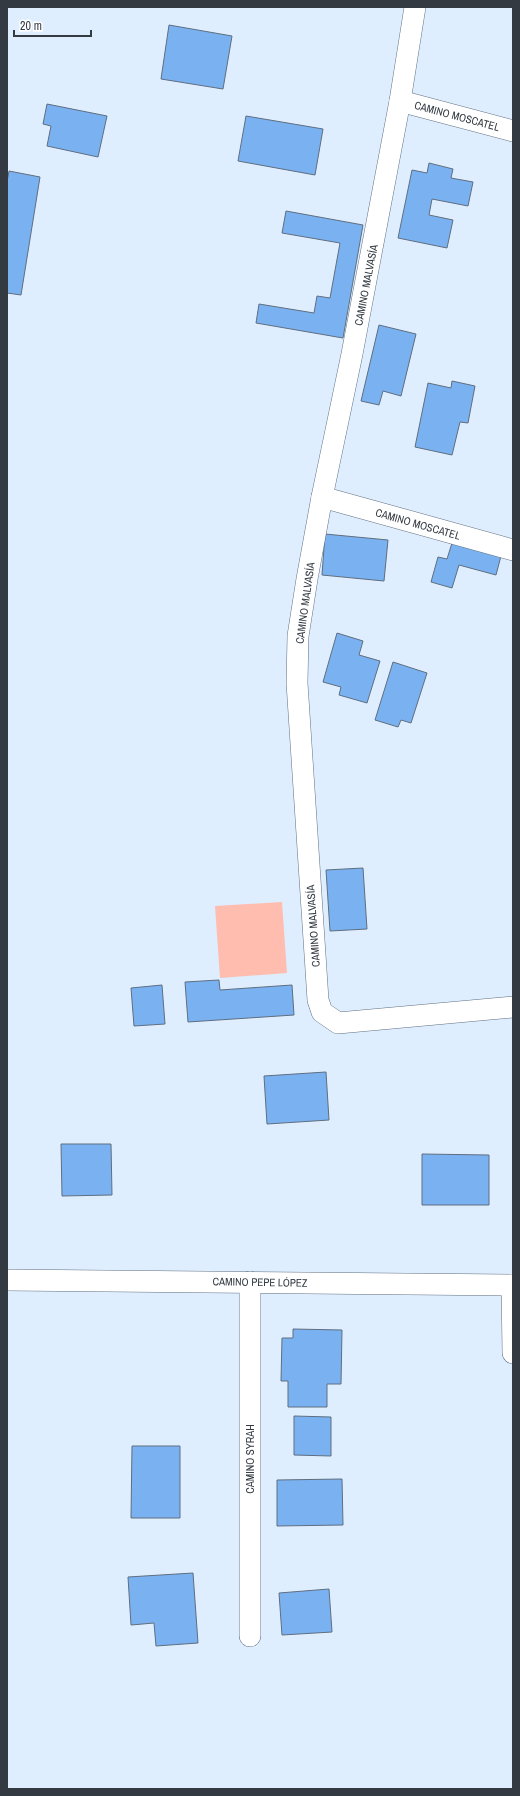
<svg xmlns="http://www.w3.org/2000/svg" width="520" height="1796" font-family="'Archivo Narrow',sans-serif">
<rect width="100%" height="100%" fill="#dfeefe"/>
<path fill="#febdaf" d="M282,902L287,973L220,978L215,906Z"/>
<g fill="#7ab2f1" stroke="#5f6e80">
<path d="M169,25L232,36L223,89L161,79Z"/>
<path d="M47,104L107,116L98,157L47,146L51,126L43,124Z"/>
<path d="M246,116L323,129L315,175L238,161Z"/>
<path d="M429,163L453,169L451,178L473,182L468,206L432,199L429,215L453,220L447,248L398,238L412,170L427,173Z"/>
<path d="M9,171L40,177L21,295L7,293V182Z"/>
<path d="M286,211L363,225L343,338L256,323L259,304L314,313L317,296L330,298L340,243L282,233Z"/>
<path d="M379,325L416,334L401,396L383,391L379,405L361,401Z"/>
<path d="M452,381L475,386L468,423L460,422L452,455L415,447L428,383L451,388Z"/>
<path d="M325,534L388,540L384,581L322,575Z"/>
<path d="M452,543L501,556L496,575L459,565L452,588L431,582L438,557L447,559Z"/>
<path d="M337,633L363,641L359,655L380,661L367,703L339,695L341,687L323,682Z"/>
<path d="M393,662L427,673L411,723L401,720L398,727L375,720Z"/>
<path d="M363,868L367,929L330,931L326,870Z"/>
<path d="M219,980L220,990L292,985L294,1015L188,1022L185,982Z"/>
<path d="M162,985L165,1024L134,1026L131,988Z"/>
<path d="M326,1072L329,1120L267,1124L264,1076Z"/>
<path d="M61,1144H111L112,1195L62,1196Z"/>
<path d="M422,1154L489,1155V1205H422Z"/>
<path d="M293,1329L342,1330L341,1384H327V1407H288V1381H281L282,1338H293Z"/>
<path d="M294,1416L331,1417V1456L294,1455Z"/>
<path d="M132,1446H180V1518H131Z"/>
<path d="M342,1479L343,1525L277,1526V1480Z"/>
<path d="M193,1573L198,1643L156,1646L154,1623L131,1625L128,1577Z"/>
<path d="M329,1589L332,1632L282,1635L279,1593Z"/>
</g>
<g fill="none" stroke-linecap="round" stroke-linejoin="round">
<defs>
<g id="street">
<path d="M415,7L400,101L352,354L322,497L307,579L298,636L297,683L318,1000L322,1012L338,1023L513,1007"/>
<path d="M400,101L513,131"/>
<path d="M322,497L513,550"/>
<path d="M7,1280L513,1285"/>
<path d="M250,1282V1636"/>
<path d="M512,1285L513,1353"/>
</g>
</defs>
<use href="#street" stroke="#607082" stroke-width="22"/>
<use href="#street" stroke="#fff" stroke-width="21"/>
</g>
<g text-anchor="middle" stroke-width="3" stroke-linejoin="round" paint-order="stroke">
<g font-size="11" fill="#333a42" stroke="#fff">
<text transform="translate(457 116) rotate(15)" y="4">CAMINO MOSCATEL</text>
<text transform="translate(366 285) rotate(-79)" y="4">CAMINO MALVASÍA</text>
<text transform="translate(418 524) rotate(16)" y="4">CAMINO MOSCATEL</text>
<text transform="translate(305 603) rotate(-82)" y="4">CAMINO MALVASÍA</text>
<text transform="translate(313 926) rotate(-94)" y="4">CAMINO MALVASÍA</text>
<text transform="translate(260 1282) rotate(1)" y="4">CAMINO PEPE LÓPEZ</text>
<text transform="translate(250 1459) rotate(-90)" y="4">CAMINO SYRAH</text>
</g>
</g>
<rect width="520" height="1796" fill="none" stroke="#333a42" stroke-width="16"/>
<path d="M14 30v6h77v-6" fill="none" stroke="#333a42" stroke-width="2"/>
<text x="20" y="30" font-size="12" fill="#333a42" stroke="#ffffff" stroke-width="3" paint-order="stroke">20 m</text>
</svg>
